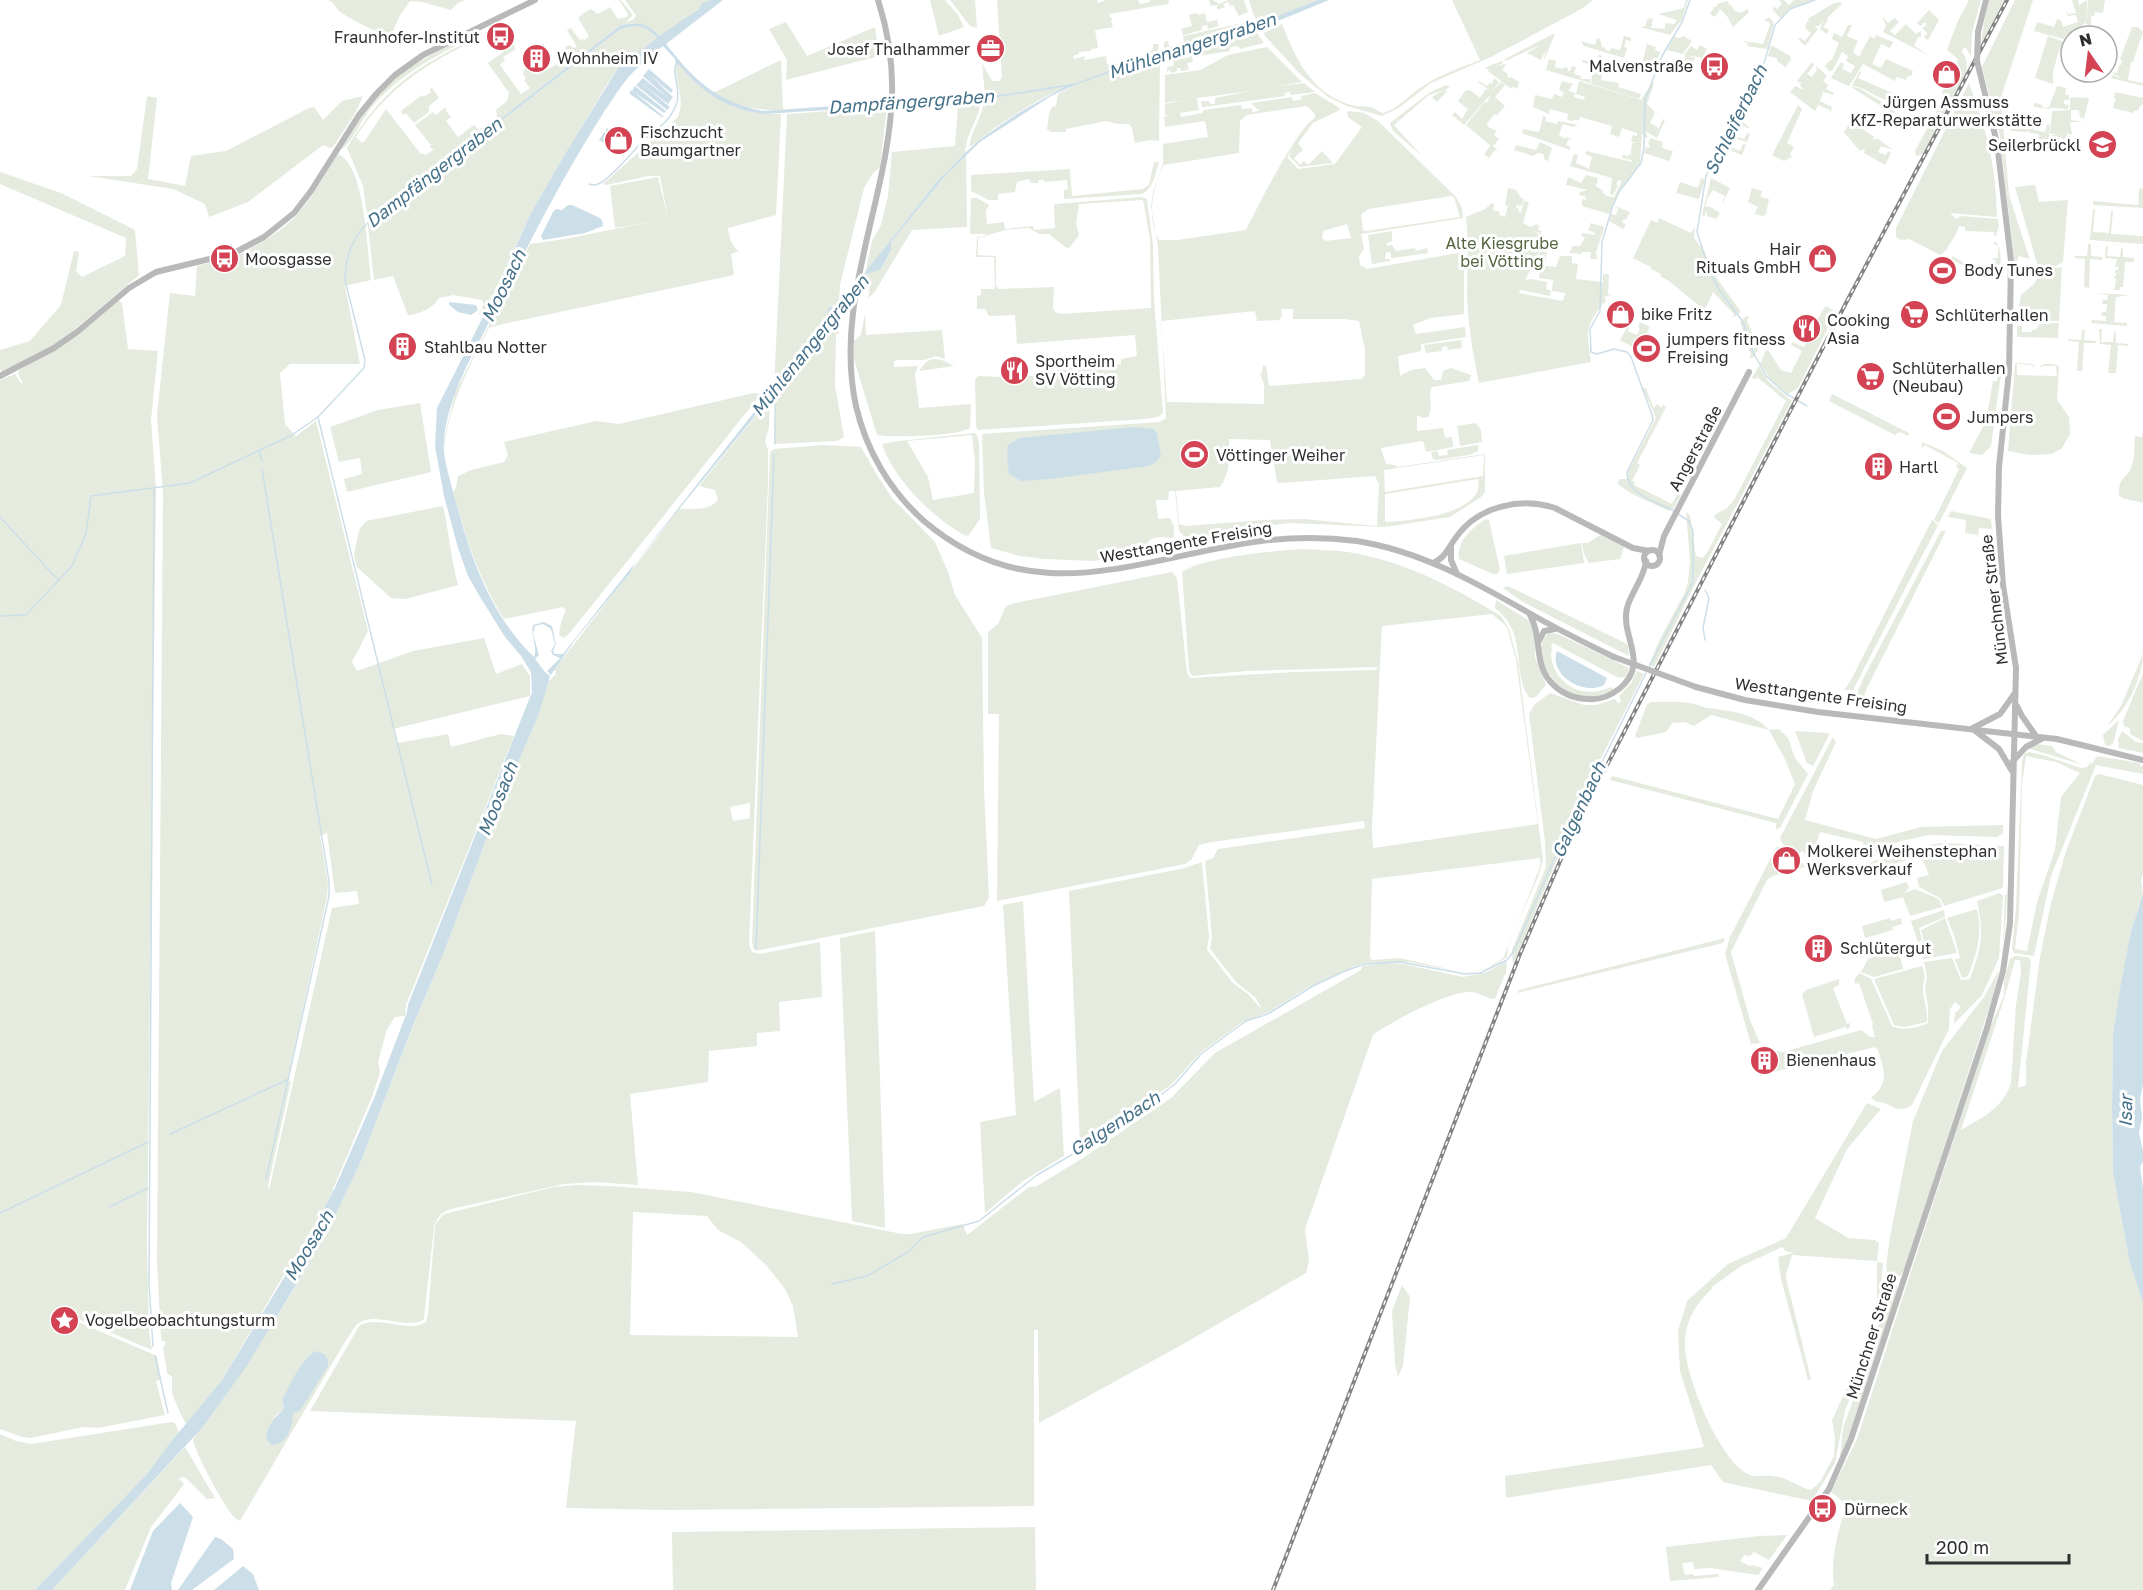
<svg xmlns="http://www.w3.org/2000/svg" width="2143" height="1590" font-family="'Golos Text',sans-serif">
<rect width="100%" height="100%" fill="#fff"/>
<g fill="#e5ebde" fill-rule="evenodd">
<path d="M328,0H466L458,3L451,10L422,2L410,1L399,17L391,36C374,31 357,23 342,13C336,10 335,3 328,0Z"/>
<path d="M619,0H621L633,15L626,22L633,20L636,16L625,0H710L679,24L659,36C649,23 637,22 621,25L368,222L363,186L347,148C380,93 412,68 470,41L471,46L468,44C420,67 385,92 356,137L361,142H364L386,109L420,153L426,155L434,149L430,148L431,145L415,125L433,112L436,115L446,107V111L451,117L446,121L458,137L474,125L479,130L497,116L496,110L507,101L509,93L488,63L509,48L507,45L513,43L516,49L503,57L505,60L500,65L521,94L530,88L524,80L526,78L523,74L524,69L529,66L533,74H539L570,57L565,47L569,45L574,48L577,47L567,30L571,28L580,40L583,39L584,41L589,36L578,18L582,15V14L591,9L598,14L610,7L618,19L627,17L628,14Z"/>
<path d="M930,0H945L958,15L964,27L939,36Z"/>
<path d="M950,0H975L977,28L970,26Z"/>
<path d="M997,0H1097L1098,3L1106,0H1138L1140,4L1150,2V0H1169L1168,4L1109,14L1110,17L1113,19L1111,21L1113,27L1095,30L1098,48L1091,49V51L1079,52V54L1073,56L1074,59L1085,56L1084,60L1106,56L1107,64L1120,63L1119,60L1126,58L1127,62H1130L1129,59L1149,54V51L1153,50V44H1158L1159,55L1076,83L1005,94L985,95L982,63L992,81H1000L1002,76Z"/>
<path d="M1209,0H1213L1219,4L1228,0H1244L1248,12L1239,16L1233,5L1229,6V2L1223,4L1225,7L1217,10V5L1211,6Z"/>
<path d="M1249,0H1318L1259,24L1254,16Z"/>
<path d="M1452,0H1593L1583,8L1493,56L1431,83L1400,107L1382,116L1347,106L1328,97L1301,75L1265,36L1264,33L1282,24C1296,59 1310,91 1348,104C1356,107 1364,106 1371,107C1376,109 1379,112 1383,113C1398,109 1410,94 1423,86C1441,74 1460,68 1480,60Z"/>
<path d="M1686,0H1688L1682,19L1670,35L1640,27L1645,26L1648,18L1653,19L1651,28L1665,29V23L1674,24L1677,20L1658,14L1684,8Z"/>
<path d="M1779,0H1784L1789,5L1794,0H1813L1791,9L1780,18L1773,10L1774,6L1777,9L1782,4Z"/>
<path d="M1969,0H1981L1972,33L1971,56L1966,48L1964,47L1962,52C1968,58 1967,67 1966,75L1923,154L1916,156L1915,151L1945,96L1942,93L1946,83L1949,84L1954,73L1957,74L1959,70L1956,68L1958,59L1947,50L1957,23Z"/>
<path d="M1989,0H2004L1981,45L1984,22Z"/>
<path d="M2015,0H2033L2002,94L2001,102L2009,195L2029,257V259L2019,256L2017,261L2014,260L2000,136L1982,67Z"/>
<path d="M2072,0H2078L2079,5L2087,0L2086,22L2067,40L2034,31L2037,22L2054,27L2057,19L2061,20L2063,27L2078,22L2076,15L2068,16L2066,11L2069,14L2076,13Z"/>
<path d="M2088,0H2105L2103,13L2095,12L2094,16H2091V26L2086,24Z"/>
<path d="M1727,1L1729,4L1722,8L1730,4L1735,11L1741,13L1747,9L1749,12L1733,27L1727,16L1720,9L1715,17L1710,14L1715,6L1717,7V4Z"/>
<path d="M1840,2L1842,4L1827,18L1828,20L1823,27L1829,30L1827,34L1820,29L1823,21L1819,26H1815L1818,29L1805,46L1798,39L1800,38L1805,41L1811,33L1805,28L1806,27L1805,25L1808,21L1810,22L1808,19L1834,3Z"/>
<path d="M1929,10L1939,20L1928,40L1924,38L1925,35L1928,34L1922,28L1926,26V23H1923L1921,26L1917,23Z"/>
<path d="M1197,13V15L1205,13L1207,22L1217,20L1219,26L1208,29L1207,25L1202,26V30L1183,35L1181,29L1192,26L1189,15Z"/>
<path d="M1882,16L1888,23L1894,18L1899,22L1890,31L1895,35L1906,24L1916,34L1921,31V37H1918L1914,46L1932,57L1883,32L1886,26Z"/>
<path d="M1769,17L1774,23L1767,49L1747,46L1748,43L1744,42L1745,41L1763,44L1770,25L1769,22L1764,21Z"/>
<path d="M1251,21L1253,25L1164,51V42L1168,41L1169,47L1184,42L1183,36Z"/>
<path d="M786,22L807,56L875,27L879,56L786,80L787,60L769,29Z"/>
<path d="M1848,25H1852L1847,36L1858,41L1853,52L1859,57L1870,36L1875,39L1876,35L1893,42L1890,48L1881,44L1872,64L1881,68L1886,59L1913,71L1911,76H1908L1906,80L1897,77L1895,81L1863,64L1849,86L1831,78L1841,62L1844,64L1842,69L1851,73L1855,66L1846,61L1848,56L1842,52L1832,71H1829L1825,66L1830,60H1832L1839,43L1832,39L1834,33L1842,37Z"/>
<path d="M640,26L650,30L657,38L618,68L606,86L531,213L483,316L479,314L484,304L482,300L453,295L439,298C435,307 418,315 408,315L393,276L374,280L368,227L391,206L619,30L628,27Z"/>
<path d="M2132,27H2138L2143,32L2133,62H2131L2128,80L2143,83V86L2111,78L2112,75L2124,79L2113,74L2114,72L2117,73L2119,65H2121L2122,60L2120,59Z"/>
<path d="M1255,30L1264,43L1240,49L1238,46L1230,47V51L1192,57L1193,62L1187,63L1189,70L1181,71L1180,68H1177V71L1171,73L1169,69L1167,73V67L1174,66L1172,55L1183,52L1185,58L1191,57L1190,48Z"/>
<path d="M1553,34H1555L1544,60L1545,51L1541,60L1527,53L1540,45L1505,61V59Z"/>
<path d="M1624,36L1631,38V41L1626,40L1624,47L1627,48L1624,58L1584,46L1581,41L1595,45L1597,38L1600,39L1602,47L1605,48V50L1610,51L1611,48L1620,50Z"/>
<path d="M1683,36L1692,41L1683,54L1667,50L1674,37L1680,38Z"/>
<path d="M2048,36L2067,43L2071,42V58L2060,52L2061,48L2059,50L2053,72V84L2035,78Z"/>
<path d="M467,37L469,39C433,57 398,76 371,108C361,120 354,140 342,149L341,147C349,135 356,122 364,111C390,75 428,55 467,37Z"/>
<path d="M1647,44L1656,47L1655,50L1660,52L1655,66L1642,63Z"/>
<path d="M1700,45L1707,49L1702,58L1687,55L1695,58L1690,68L1684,66L1685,54L1691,46L1697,50Z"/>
<path d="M1771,45L1790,56L1791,59L1786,67L1777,61V58L1768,56Z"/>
<path d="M1267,47L1302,82L1274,87L1304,83L1315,92L1291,95L1290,92L1285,93V96L1204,107H1202L1201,101H1208L1211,104H1215V98L1251,91L1197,98L1199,110L1180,113L1181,117L1203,113V110L1241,105L1242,109L1252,108V112L1259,111L1251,103L1292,97L1293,101L1302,99L1301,96L1315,93L1338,107L1340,110L1313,123L1298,143L1303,150L1294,158L1300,165L1304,161L1308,165L1322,151L1333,163L1300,167L1289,156L1294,145L1287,157L1298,169L1335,164L1362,127L1348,117L1347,112L1350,111L1364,113L1378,121L1456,197L1462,208L1463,218L1361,234L1364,249L1359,256L1360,265L1367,269L1464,252V314L1430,318L1413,325L1416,334L1465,327L1466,337L1421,344V351L1398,356L1400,376L1411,370L1425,368L1434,380H1441L1443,371L1451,368L1471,375L1469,381L1432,387C1427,396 1434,407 1428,417L1423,418L1417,415V431L1443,428L1445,438L1452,437L1453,447L1426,452L1423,441L1381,448L1386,464L1395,465L1397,467L1485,454V492L1481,497L1450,517L1385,527L1290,523L1245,528L1192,539L1184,536L1179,531L1175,491H1169L1168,500H1156L1158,519L1170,518L1174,526V536L1172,538L1159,537L1151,539L1137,554L1093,561L1044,559L1020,556L991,548L984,493L982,434L1160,422L1166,418L1158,246L1151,206L1153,192L1163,164V144L1208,137L1205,121L1165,127L1164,117L1168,115H1165V104L1185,100L1165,103V75L1200,70L1228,55ZM1307,106L1315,114V118C1298,126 1256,210 1246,230L1177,240H1159C1146,217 1153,186 1164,165L1239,153L1240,121L1247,115ZM1451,196L1454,197L1460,217L1366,231L1363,230L1361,214L1369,209ZM1347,224L1351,238L1326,241L1322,238L1323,231ZM1281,309H1293V319H1345L1359,321L1365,350V375L1361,379L1269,386L1266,366L1263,365L1262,373L1260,374L1264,384V404L1167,402L1161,321L1255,311L1257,321L1280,320L1282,315ZM1229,439L1270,440L1277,482L1282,483L1375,476L1379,484L1377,526L1304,519L1264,520L1185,526L1179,524L1176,491L1220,487C1231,471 1229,457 1229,439ZM1484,455L1483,476L1385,492L1384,470ZM1478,479C1486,515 1407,521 1385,522V494Z"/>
<path d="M1599,54L1602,56L1598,74L1602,75L1601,80L1619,83L1618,87L1641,94L1639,99L1591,84L1593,66L1582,62L1583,60L1596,63Z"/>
<path d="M1160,57L1159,141L1151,140L1135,143L1132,128L1129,124H1117L1106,121L1066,129V132H1051L1047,129L1049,114L1052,107L1056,106L1058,94C1089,76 1125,67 1160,57Z"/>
<path d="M1549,59L1556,61L1555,67L1563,69L1564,67L1568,68V71H1570L1572,66L1576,67L1574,74L1581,76V79H1590V83L1546,70Z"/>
<path d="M781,60L783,110C756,111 735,106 713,93Z"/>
<path d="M1502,61L1503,63L1495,67L1504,64L1506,65L1502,70L1508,74L1507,76L1509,78L1511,77L1519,82L1517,89L1514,87L1510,88L1488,71L1489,69L1484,68Z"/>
<path d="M1812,62L1814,65L1807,74L1812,77L1817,70L1816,66L1827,76L1823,81L1828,85L1826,89L1834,93L1833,95L1823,92L1820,101L1832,107L1834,100L1830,114V110L1818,105L1815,111L1790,92L1795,86L1803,90V88L1800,86L1801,83L1797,81Z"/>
<path d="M676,65H679C709,99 736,114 781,114L776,215L728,228C729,237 731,245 739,251L731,254L734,275L494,326L489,328C469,367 446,410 444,454V439L455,393L530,244L565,239L654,221L615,228L610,186L658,177L668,218L660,176H649L606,185L603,184L677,118C687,100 674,83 676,65Z"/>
<path d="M1862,71L1858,78L1899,96L1897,101L1891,98L1890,101L1885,100L1859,87L1852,86L1859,72Z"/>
<path d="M1494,78L1499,82L1491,92L1501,82L1505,85L1495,97L1505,106L1497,115L1494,114L1487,124L1488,127L1497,131L1494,135L1499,139L1493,146L1498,151L1495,150L1489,158L1484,154L1490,146L1492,147L1466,125L1485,102L1487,103L1491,94L1464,125L1452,115L1455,112L1462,119L1468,109L1458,101L1465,91L1470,90L1480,98L1486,89L1491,91L1478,82L1479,81L1487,86L1490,83L1492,84Z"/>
<path d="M1562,81L1573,84L1568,91L1575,93L1574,97L1584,100L1585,97L1576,94L1579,81L1641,100L1652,83L1654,84L1647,104L1655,112L1650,123L1659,128L1663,119L1665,120L1657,138L1645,131L1648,137L1645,138L1642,133L1640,163L1619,192L1609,214L1582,206V199L1586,200V197L1579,195L1580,192L1588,190L1566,185L1568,177L1581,183L1586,175L1598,178L1596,186L1603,191V193L1607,196L1614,197L1622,181L1619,180L1616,184L1618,186L1613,195L1610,194L1612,178L1570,166L1574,154L1578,155L1576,163L1589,169L1592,157L1585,154L1586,151L1632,162V160L1622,158L1623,155L1627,156L1631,154L1632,143H1636L1631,141L1633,135L1637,136V133L1622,128L1619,137L1610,134L1612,126L1580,117L1579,120H1574V121L1567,120L1568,114L1550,109L1549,114L1533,107L1535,95L1552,99L1554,94L1562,97L1564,92L1559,90Z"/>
<path d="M1969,83C1987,132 1996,165 1997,217L1950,213L1956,219L1961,216L1998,219L1999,226L1996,236H1994V232L1965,231V227L1959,226L1956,234L1947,248L1948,249L1940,255L1909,239L1901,240L1896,237V228Z"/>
<path d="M1446,85L1450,88L1445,89L1447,91L1437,102L1432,97L1444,90L1429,95L1394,125L1422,156L1393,131L1390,123L1429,93Z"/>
<path d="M1067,86C1033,102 999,123 970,147C969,133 984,116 984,99Z"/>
<path d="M2057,86L2066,88L2065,95H2069V100H2064V104L2069,105L2068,109L2050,108V109L2034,107V103L2040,104L2044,108L2049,107Z"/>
<path d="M1851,87L1859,88L1882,102L1890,104L1892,101L1897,103L1894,114Z"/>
<path d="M432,88L439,98L429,106V112L414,123L406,113L403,115L401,111L422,95L424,97L431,92L430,89Z"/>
<path d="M2115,92L2143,98V103L2137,111H2134L2133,113L2125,111V109L2124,111L2113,108L2115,100H2117L2114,98Z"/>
<path d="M147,96L157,98L148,179L185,186L191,156L226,151L309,108L314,107L323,120L342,101L363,96L356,112L333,147L330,148L323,145L248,202L209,217L205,204L173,189L88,176H131L137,169Z"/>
<path d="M2070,97L2089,98L2084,119L2080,117L2079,110H2071V120L2084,122H2070L2072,134H2067L2064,146H2053V144L2062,145L2063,139L2061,137H2052V135H2064L2050,134L2052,111L2070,110Z"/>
<path d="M980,100L979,111L967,140L965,153L935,184L882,251L874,263L889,246L885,260L879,269L870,271L873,264L865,274L872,241L881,225L888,196L892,152L955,146L958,107L907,110L908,105Z"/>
<path d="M1798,105L1802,109L1787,143L1794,147L1790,154L1792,157L1784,161L1772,155Z"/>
<path d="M887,107L880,167L873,173L864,188L840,285L839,303L836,309L832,305L827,315L830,310L833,313L774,387L787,114Z"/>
<path d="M1738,113L1745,116L1742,121L1749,127L1748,128L1738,124L1735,136L1744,139L1747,133L1750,134L1747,142L1734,138L1731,147L1740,151L1743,144L1746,145L1742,155L1727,149L1728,146L1723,143L1725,137H1727L1726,135Z"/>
<path d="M1543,116L1546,117L1545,121L1557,124L1558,121L1578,125L1573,127L1563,124L1559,135L1565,139L1566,137L1572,139L1568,140L1566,145L1570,147V150L1522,133L1523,129L1538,132L1540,129Z"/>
<path d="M1851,121L1874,137L1873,139L1875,140L1877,138L1893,150L1881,146L1878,152L1886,155L1888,151L1891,153L1885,165L1864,153L1865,151L1863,149L1860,151L1844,132Z"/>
<path d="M2010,121H2013V126L2014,121L2022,122L2021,128L2028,129L2029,123L2035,124L2034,130L2045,132L2047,124L2050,125L2048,145H2038L2039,134L2030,133L2028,130L2027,132L2011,131Z"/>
<path d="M1650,138L1663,142L1662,148L1673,151L1669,161L1644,153L1646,147L1649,148L1650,146L1648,144Z"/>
<path d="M1540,142L1552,148L1548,161L1545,160L1543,154L1538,153L1533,156L1514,150L1516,145L1536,150Z"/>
<path d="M338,154C366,166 367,252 371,280L345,286L360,364H290L280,373L285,424L296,436L316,421L368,631L352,662L357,671L413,651L484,638L496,674L522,664L530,676V696L393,729L397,743L448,734L451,747L501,734L514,736L406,1005L405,1016L395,1017L387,1029L378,1062L380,1072L372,1097L333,1189L334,1190L287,1273H285L222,1380L186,1424L180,1413L172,1393V1377L167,1373L163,1347L166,1344L165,1341H162L161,1337L157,1264L163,493L157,415L170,293L195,296L197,266L220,260L222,263L226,262C249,248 274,238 293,219C311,200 324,176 338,154ZM327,833L335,893L357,891L359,904L332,908L269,1190L268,1186L291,1081L287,1082L327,897L328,883L320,836Z"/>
<path d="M966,155L967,227L912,230L874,293L868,298L871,281L864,282L865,275L881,269L891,252V242L945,176Z"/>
<path d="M1154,162H1159C1155,174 1154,188 1142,194L1064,199V190L1068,189L1067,180L1044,182V180H1039L1038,183H1031L1029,179L1017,182L1015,192L998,194V200H989L971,191V175L1070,169L1072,196L1143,189L1149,185Z"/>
<path d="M0,172L61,193L135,230L139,275L68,335L50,348L3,372L0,370V350L30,341L61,305L74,251L79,252L76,271L82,277L125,256L126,238L0,184Z"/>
<path d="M1701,178L1705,180L1699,199L1676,193L1680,182L1698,188Z"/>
<path d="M1711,178L1730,188L1723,202H1722L1725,196L1713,190L1708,197L1705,207C1708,204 1715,210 1720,213L1716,219L1707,216L1706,210L1705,216L1702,215Z"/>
<path d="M2035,185L2039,202L2068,200L2063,262L2056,266L2038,267L2015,187Z"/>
<path d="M1508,188L1516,190L1521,198L1524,199L1522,206L1517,205L1516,208L1519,209V212L1521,213L1524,201L1529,202L1523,223L1531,227L1536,224L1539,226L1538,230L1542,231L1541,233L1530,230L1541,234L1540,237L1536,238L1542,244L1536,258L1542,248L1547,251L1545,266L1556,267L1560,256H1572V263L1578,264L1576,279L1603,282V274H1609L1608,294L1612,295L1604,297L1606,301C1584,326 1587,331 1591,362L1479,383C1473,354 1468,325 1467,296C1467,269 1469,243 1466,217L1485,209L1492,203L1494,204L1493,210L1500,212L1499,215L1505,217L1508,206L1505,205ZM1533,265L1540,267L1539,278L1553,280L1552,291L1565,293L1563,301L1519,293L1520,290L1550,296L1551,291L1546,289L1547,282L1531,279L1525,280Z"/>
<path d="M1752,188L1762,191L1761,197L1769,199L1766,214L1763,216L1754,214L1758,207L1748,202Z"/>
<path d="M2139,188L2143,189V208L2093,205V201L2138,205Z"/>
<path d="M1141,197L1147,199L1153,245L1154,301L1163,413L1158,417L1145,419L978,430L976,427L975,379L978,376L1004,377L1052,375L1058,369L1121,364V359L1137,356L1135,335L1017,344L1015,315L989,316L985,309H977V296L981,295V289H995L994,257H976L977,237H985V234H970L971,198H977L989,205L986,211L987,224L1004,222L1005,229L1033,226L1034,230L1055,228L1054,205L1056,204ZM1143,200L1150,239L1151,308L1061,314L1055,312L1053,308L1054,287L999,289L996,286V256L978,255V238L1005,230L1029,228L1039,234H1049L1065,247L1069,248L1079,235L1076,223L1079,204Z"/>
<path d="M1615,206L1630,212L1626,220L1624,219L1622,222L1626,225L1623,229L1609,221L1611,214L1616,215L1618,209Z"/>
<path d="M2093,209H2095L2093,232L2109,233L2111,211H2113L2111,234L2143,236V244L2090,240Z"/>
<path d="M1659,218L1691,233L1695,227L1694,238L1705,252L1712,275L1718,274L1716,277L1741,312L1732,318L1734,314L1713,292L1705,309C1687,299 1678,285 1660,276L1661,274L1651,269V267L1633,258L1651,220L1658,223Z"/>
<path d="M1591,223L1604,227L1602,236H1598L1601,237L1596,252L1597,259H1590L1591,252H1582V254L1569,253L1573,246H1580L1585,238L1581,235L1582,233L1595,235V233L1588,230Z"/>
<path d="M1392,231V241L1387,243V246L1392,245L1396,251L1415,248L1416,251L1427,248L1428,253L1394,258H1391V253L1386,252L1385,259H1390V261L1372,264L1368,235Z"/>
<path d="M1995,241C2003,249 2001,267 1998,277L1988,276L1951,260L1952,256L1989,275L1996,261L1992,258H1998V246L1994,244Z"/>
<path d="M2088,244H2091V256L2103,257L2102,260L2090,259L2089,288L2084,287L2085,259L2075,258V256H2087Z"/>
<path d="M2106,246H2108L2107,256L2120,257L2121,248L2123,249V257L2134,258V262H2125L2123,287H2120V290H2113L2115,287L2116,279L2114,278V276H2116L2115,270H2118V267H2115L2117,259L2105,258Z"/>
<path d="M2062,267L2059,321H2017L2021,295L2035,283L2039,271Z"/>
<path d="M2094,293L2130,295L2116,297L2114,322L2127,323V326L2091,323L2092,320L2106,321V316H2101L2102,312H2106L2107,304H2102L2103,300H2107L2108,295Z"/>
<path d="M118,300L122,303L128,349L158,351L151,420L156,489L147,1242L149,1331L152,1350L71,1316L61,1319L63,1322L76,1321L157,1356L161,1379L156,1382L165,1415L98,1428L83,1427L31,1438L22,1437L0,1429V380L15,374L21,383H23L18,374L19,370L56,350Z"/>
<path d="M1826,306L1836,312L1798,388L1788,394L1770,379L1760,364L1766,350H1768L1781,370L1791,373L1802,351L1791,345L1792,342L1804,347L1822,311Z"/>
<path d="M838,310L839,334H836L835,385L844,437L837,441L774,444L776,389Z"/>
<path d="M865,313L866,335L942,330L945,359L936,356L924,360H896L894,362V367L918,366L915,374L919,408L971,404L970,428C959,436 892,438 877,435L856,366L853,356L854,341L861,335Z"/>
<path d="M1746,316L1749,317L1747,320L1756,343L1759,344L1763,338L1754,357L1751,358L1749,357L1751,355L1740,322Z"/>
<path d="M1640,322L1650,327L1638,350L1620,340L1627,328H1629L1628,331L1637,335L1640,328L1638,327Z"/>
<path d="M2040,323H2059L2058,338L2017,337V326H2022V332H2032V330H2036Z"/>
<path d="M2099,329H2102L2101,342H2113L2114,332L2116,333V343L2128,344V346L2118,345L2116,373H2108L2111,345L2100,344Z"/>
<path d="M2082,330H2085L2084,340L2096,341V343H2084L2082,371H2077L2079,342L2068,341V339L2081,340Z"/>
<path d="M1461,340L1462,348L1448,350L1447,346L1442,347V351L1426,353L1424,345Z"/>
<path d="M932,359L942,360L954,366L919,371L926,362Z"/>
<path d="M2018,363L2033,364L2035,366L2033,368V365L2017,364V375L2057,376L2056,366H2042L2041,368L2040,366C2044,363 2055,363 2059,367L2057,400L2069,417L2070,434L2062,448L2052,454L2030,455L2008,451L2015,364Z"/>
<path d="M1759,366L1768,381L1792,401L1698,578L1654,667L1649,665L1659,641L1685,592L1688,582L1690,561L1686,512L1690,516L1696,556L1702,558L1707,553L1722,524L1714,517L1716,514L1726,509L1734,500L1786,401L1757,377L1755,379L1752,378Z"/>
<path d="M1999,368H2002L1994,422L1988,421L1989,417L1987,416L1993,381H1997Z"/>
<path d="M1645,387L1654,408L1657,404L1661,408L1663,405L1666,407L1637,463L1640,465L1632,481L1635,482L1634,485L1672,504L1678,493L1681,495L1673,509L1671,508L1669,511L1632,494L1618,484L1619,479H1627L1628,472L1656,418L1643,389Z"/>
<path d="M754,393L761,394L569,634L564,638L559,635L561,622L566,610L563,607L504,619C479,579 466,538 453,493L456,487L458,476L471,470L504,462L508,455L504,442L596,421L619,424Z"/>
<path d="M1832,394L1909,433L1908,436L1899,432L1895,435L1829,401Z"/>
<path d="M770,398L769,427L765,442L768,450V482L749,945L752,952L760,954L820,942L822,997L779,1002L780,1031L757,1033V1046L709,1051L708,1082L630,1094L638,1185L593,1182L564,1184L451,1209C441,1212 437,1217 434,1227L424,1319C408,1331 376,1311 359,1323C352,1328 346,1342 340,1350L240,1521C238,1520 234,1517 233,1516C224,1506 194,1451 193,1439L245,1367L287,1300L325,1237L361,1161L417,1016L444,952L495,816L539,714L547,683L555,675L556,671L554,670L679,509C693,508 708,512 718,500L715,490L699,486ZM750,803V818L733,821L730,807ZM309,1355L292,1416L274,1417L284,1408L282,1400Z"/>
<path d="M420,403L431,472L347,492L344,479L362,474L360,458L339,462L330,427L378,410Z"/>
<path d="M1476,423L1481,430L1482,442L1460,446L1457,426Z"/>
<path d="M1985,423L1994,425L1991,446L1982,455L1970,453V451Z"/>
<path d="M2143,432V503L2122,498L2119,495C2118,475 2129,478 2132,465C2135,457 2134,446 2135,436L2142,437Z"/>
<path d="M974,433L977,435L979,444L980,519L969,535L966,536C934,519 894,480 882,444L899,441ZM972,435L975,461L974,493L933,500L928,477L907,441Z"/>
<path d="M1922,442L1943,451L1967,468L1939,523L1934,520L1959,469L1956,467L1958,463L1925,445L1921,449Z"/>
<path d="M824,445L861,447L877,475L892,498L935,542L948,572L955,595L982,638L984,788L989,898L984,906L756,951L753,948L752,941L770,452L774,449Z"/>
<path d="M1478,445V451L1469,455L1436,460L1433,459L1431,452L1437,451L1439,456L1448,455L1447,450Z"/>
<path d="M443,506C449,533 451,559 458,585L406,599L391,598L357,567L354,555L359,530L366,521Z"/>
<path d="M1951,511L1991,519L1992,529L1979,528L1978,535L1965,533L1966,520L1948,517Z"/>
<path d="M1486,519L1489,520L1500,570L1497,574H1493L1459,559C1456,541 1472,528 1486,519Z"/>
<path d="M1932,520L1938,525L1855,686L1853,690H1844L1850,682Z"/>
<path d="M1941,531H1946L1867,688L1862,702L1856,696L1863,679Z"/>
<path d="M1600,535L1624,547L1620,559L1589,563L1584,554L1582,543H1588Z"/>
<path d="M1581,543L1584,563L1507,574L1504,556Z"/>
<path d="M1302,549C1317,550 1333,550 1348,552C1407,562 1451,586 1501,616L1509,629L1518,662L1543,860L1538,877L1508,945L1507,957L1490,968L1466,973L1408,962L1365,963L1353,967L1307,988L1269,1012L1241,1023L1200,1053L1171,1085L1080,1145L1069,891L1185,868L1202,862L1209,937L1207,950L1233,983L1248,994L1262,1010L1256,998L1236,982L1210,949L1212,937L1205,861L1213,858L1218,849L1365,828L1364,821L1211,842L1199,845L1191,860L1185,864L997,901L999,714H988V632L998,624L1006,606L1015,603L1172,572L1177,578L1187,673L1190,678L1294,672L1375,670L1378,667L1247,671L1192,676L1189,671L1182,572C1205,557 1273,551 1302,549ZM1492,614L1507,627L1516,660L1538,824L1373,848L1372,828L1382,626ZM1540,858V866L1532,888L1503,958L1488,968L1465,973L1400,958L1372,960L1370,957L1372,879Z"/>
<path d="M1508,586L1625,643L1628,645L1629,656L1523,602L1503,588Z"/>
<path d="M1496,600L1531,622L1535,635V657L1546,685L1536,697L1530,698L1525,691C1513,660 1526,633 1495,608Z"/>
<path d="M1548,633L1558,634L1629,668L1626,676L1622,678L1617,677L1553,643L1551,646L1552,648C1547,666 1564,688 1582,691C1592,693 1602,691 1611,687L1614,690C1603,695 1590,700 1578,696C1555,689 1528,655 1548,633Z"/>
<path d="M2143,654C2143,676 2126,712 2108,725L2121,706Z"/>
<path d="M1637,671L1644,674L1600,760L1604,764L1556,862L1513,965L1512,950L1546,867L1545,842L1529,714L1534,705L1550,693L1584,705H1596L1615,699L1618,703L1621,701L1619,696L1631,683Z"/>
<path d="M2143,673V741L2130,734V728L2124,726L2123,721Z"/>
<path d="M1652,702C1667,702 1681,701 1695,704C1700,705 1704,708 1709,708C1729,711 1755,713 1769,730L1779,729L1788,738L1795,758L1808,774L1780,828L1776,829V823L1610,780L1612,776L1778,819L1795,784L1785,759L1769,730L1711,715L1694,726L1685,722L1672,723L1666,732L1637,738L1635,736L1647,704Z"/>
<path d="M2119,720L2113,744L2109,746L2105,745L2103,735Z"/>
<path d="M1795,731L1828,733L1829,735L1813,766L1807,763Z"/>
<path d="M2122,731L2136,742L2143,743V753L2119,748L2118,739Z"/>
<path d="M1833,737L1836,742L1813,791L1805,820L1876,839L1921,827L2003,825V833L1997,837L1929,835L1901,841L1865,855L1864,851L1867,850V845L1864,846L1863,842L1820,832L1812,859L1802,851L1798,855L1782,843L1780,838Z"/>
<path d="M2037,744L2052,746L2056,752L2083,765L2030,749V747Z"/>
<path d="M2029,752L2043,755L2081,768L2087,767L2091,762L2092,764L2097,756L2140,763V766H2143V774L2096,765L2051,876L2034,956L2014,953L2012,949L2016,908L2022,762L2024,754ZM2026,756L2056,762L2080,773L2061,797L2055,850L2037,902L2027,951L2015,949L2019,914L2022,784Z"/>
<path d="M2099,774L2143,785V874L2141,880L2143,894L2131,931L2113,1035L2112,1107L2113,1173L2130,1264L2143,1303V1590H1830L1834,1585C1830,1555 1839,1532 1846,1504L1831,1492L1857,1439L1990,1027L2004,996V980L2010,959L2015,956L2028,957L2031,961L2018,1088L2026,1085V1063L2040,957L2051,903L2066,851L2095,776ZM2015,960H2020L2021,972L2016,1005L2011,1083C2003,1108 1982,1118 1961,1130L2004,999Z"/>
<path d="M1943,843L2004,846L2003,888L1944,906L1940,898L1919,887L1917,878L1929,875L1922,857L1921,846Z"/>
<path d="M1777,846L1791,854L1789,856L1780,854L1777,859L1785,866L1791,862L1802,863L1805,867L1773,876L1767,880L1731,952L1750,1020L1760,1043L1751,1044L1725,954L1730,937Z"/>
<path d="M1911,849L1915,856L1914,858L1851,877L1850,875L1846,876L1847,870Z"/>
<path d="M1907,882L1909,888L1904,893L1915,889L1939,899L1942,907L1910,916L1903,897L1884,902L1881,890Z"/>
<path d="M2000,893L2003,896L1999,958L1982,995L1954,1024L1955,1013L1961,1007L1955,1002L1950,1009L1949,1029L1912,1105C1895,1116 1891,1101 1877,1102L1871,1098C1890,1082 1884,1070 1878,1050L1875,1047L1761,1075L1753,1049L1757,1048L1763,1067L1765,1069L1770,1067L1766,1050H1760L1765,1048L1773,1051L1783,1052L1861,1030L1870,1037H1875L1872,1026L1873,1024L1859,983L1855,984C1853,979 1857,976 1860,973L1871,979L1892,1026C1903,1031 1917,1028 1928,1023V1006L1925,989L1927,977L1924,962L1952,958L1961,980L1970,979C1982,945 1984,936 1977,901Z"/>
<path d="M2007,894C2006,931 2002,964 1992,999L1906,1265L1901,1275L1893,1279L1888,1275L1886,1267L1890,1237L1913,1121L1942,1051L1984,997L1999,970L2003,948L2005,895Z"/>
<path d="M1023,901L1034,1102L1060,1088L1064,1156L1023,1181L985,1213L980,1122L1016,1115L1003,905Z"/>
<path d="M1977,909C1983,934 1977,953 1968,976L1962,978L1955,959L1960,958L1954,935L1947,918Z"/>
<path d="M1944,910L1945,917L1919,928L1922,940L1918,942L1911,921Z"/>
<path d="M1890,918L1891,921L1901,918L1902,924L1892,927L1893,930L1865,938L1862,926Z"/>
<path d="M1945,918L1957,953L1923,959L1918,943L1924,941L1921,930Z"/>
<path d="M875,931L885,1228L852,1221L840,938Z"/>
<path d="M1725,938L1723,943L1517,993L1519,990Z"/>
<path d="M1895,951L1896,954L1899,953L1903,969L1874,977L1861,972L1868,959Z"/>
<path d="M1505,962H1507L1506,972L1495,999C1486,999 1478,991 1468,992C1446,993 1392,1021 1373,1035L1305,1229L1309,1261L1306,1273L1178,1347L1039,1423L1038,1330H1034V1506L666,1510L566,1508L576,1421L310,1411L359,1326C377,1314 409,1334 426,1322L428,1314L435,1226L437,1222L444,1214L554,1187L576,1185L609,1186L691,1192L902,1234H910L963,1224L967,1235L1029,1187L1037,1186L1083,1158L1171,1098L1215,1053L1361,970L1362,966L1383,963L1403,964L1463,977L1487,972ZM633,1212L707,1216L718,1230L741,1242L766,1265L785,1289L793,1306L798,1337L630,1335Z"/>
<path d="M1922,966C1927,980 1923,979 1923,991C1924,1002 1928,1011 1927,1022L1904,1027L1894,1025L1874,979Z"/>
<path d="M1839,979V985L1833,988L1847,1024L1850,1023V1027L1847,1030L1846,1027L1814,1037L1802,994L1806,990Z"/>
<path d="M1867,1103L1881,1109L1847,1149L1815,1218L1848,1238L1875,1240L1879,1243L1877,1261L1792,1255L1786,1275L1787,1282L1811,1379L1808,1380L1781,1279L1778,1257L1793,1253L1786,1251L1782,1247L1741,1266L1712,1287L1713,1288C1697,1302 1687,1318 1685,1339C1682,1371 1718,1457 1746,1473C1754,1478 1764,1475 1773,1476C1787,1477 1798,1487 1811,1490L1820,1482L1834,1456L1835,1437L1832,1420L1866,1347L1877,1308V1262L1883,1263L1879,1313L1867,1359L1845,1410L1835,1463L1812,1501L1723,1482L1711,1465L1506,1498L1505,1476L1704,1447L1680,1371L1678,1331L1687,1301L1728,1264L1786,1238Z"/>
<path d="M1892,1284L1897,1286V1291L1849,1436L1840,1457L1843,1428L1876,1336L1886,1285Z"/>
<path d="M1402,1285L1410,1297L1403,1366L1398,1377L1395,1365L1392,1311Z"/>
<path d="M172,1422L175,1423L179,1432L147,1474L35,1590H0V1434L16,1441L31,1444Z"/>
<path d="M185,1447L215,1498L207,1499L186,1478L182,1477L179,1479L184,1484L151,1527L125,1590H52Z"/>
<path d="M1035,1527L1036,1590H673L672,1532Z"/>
<path d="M1787,1535L1769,1560L1754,1552L1750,1556L1744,1555L1740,1561L1750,1566L1752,1565L1763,1568L1758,1575L1710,1568L1694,1569L1693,1562L1682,1563L1685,1575L1693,1574L1694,1576L1719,1574V1577L1670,1581L1666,1547L1759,1536Z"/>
</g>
<g fill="#ccdfe8" fill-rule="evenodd">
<path d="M710,0H723L666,44C694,80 717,102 763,111L1005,94L1076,83L1125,65L1255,25L1318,0H1329L1251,32L1125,67L1075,85L1051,96L980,142L945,176L923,203L891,242V251L881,269L865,275L849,298L835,313L769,399L635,563L630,573L575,640L551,675L547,671L560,658L553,655L551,651L555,644L551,629L543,624L535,626L533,634L539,655L535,659L545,672L550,676L539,714L495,816L444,952L414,1023L361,1161L325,1237L246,1367L202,1428L52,1590H35L147,1474L170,1443L222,1380L302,1248L334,1190L375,1096L407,1012L408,1005L532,692L531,672L521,656L505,637L480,597L468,576L458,548L444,496L435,446L437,408L491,301L531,213L567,151L618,68L657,38C646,24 634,24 619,30L391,206L368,227V222L621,25C638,22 648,22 659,36L699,9L701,4ZM663,46L675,59L676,65H679C704,94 726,109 765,114L980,100L1064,87L1017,114L979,140L965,153L935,184L836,309L830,306L825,316L830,310L832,313L819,330L563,654H555L553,651L556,644L552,626L544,622L533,625C530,635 538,647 534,657C488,613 469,551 453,492C449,475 442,456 444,438C449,394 474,352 494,313C532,237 571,160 618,91C630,73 647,58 663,46Z"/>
<path d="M649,69L673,90L671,93L649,74L673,97L668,104L641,83L670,107L667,110L636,85L643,78L669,99L643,76Z"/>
<path d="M635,86L666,111L664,113L634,92L663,116V118L630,94V90L632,91Z"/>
<path d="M606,128L633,145L623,155L599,140L604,132L626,146L606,132Z"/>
<path d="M568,205H572L598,217L602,220L603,226L585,233L543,240L541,236L553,212L556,209L562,210Z"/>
<path d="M449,302L476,305L478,310L471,315L458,312L449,305Z"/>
<path d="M1135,427L1153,429L1157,433L1161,456L1156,462L1148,466L1050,479L1021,481L1009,474L1007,457L1008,445L1019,438Z"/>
<path d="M1557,651L1607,678L1604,685C1585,696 1548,676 1557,651Z"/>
<path d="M2143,894V1085L2140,1098L2142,1118L2139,1133L2143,1151V1162L2140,1167L2143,1188V1303L2130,1264L2113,1173L2112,1107L2113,1035L2120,989L2131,931Z"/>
<path d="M316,1351L324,1354L328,1360V1366L300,1411L293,1413C293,1426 288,1444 272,1445L266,1439C267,1425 275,1418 284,1408L282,1400C291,1384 300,1360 316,1351Z"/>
<path d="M180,1503L193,1517L171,1583L172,1590H130L153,1531Z"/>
<path d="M215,1537L221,1539L233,1549L234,1559L192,1590H178Z"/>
<path d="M243,1566L253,1574L259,1590H214Z"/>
</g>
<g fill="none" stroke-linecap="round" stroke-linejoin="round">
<g stroke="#ccdfe8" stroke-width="1.5">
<path d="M589,184C594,186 597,185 602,182C618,171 631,153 645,139C658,128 670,121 676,105C682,92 671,73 676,64"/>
<path d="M1807,406L1785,393L1766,376L1753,352L1743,322L1720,291L1710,272L1697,232L1706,176L1729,127L1763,67L1775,25L1790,9L1815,0"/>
<path d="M318,417L432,885"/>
<path d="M775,444V388"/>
<path d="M259,450L262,461"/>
<path d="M262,469L329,881V896L266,1179"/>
<path d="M1674,511C1658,502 1626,495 1627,472L1653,420L1652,415L1631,357L1627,352L1614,349L1597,354L1591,352L1590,329L1600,311L1602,242L1612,208L1619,192L1641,163L1644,147L1645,100L1662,56L1682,22L1690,0"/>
<path d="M0,517L58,580"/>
<path d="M0,616L26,615L72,566L86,534L91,496L190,483L292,435L318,417L364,368L365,360L345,280C345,259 352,237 368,223"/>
<path d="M1705,640L1703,628L1709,598L1705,590"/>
<path d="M1648,669L1693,582V531L1689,521L1678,514"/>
<path d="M756,949L774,454"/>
<path d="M170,1134L289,1079"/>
<path d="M109,1207L148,1188"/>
<path d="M0,1213L148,1142"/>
<path d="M832,1284L867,1276L908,1252L923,1237L979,1221L1037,1175L1073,1154L1162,1094L1175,1084L1201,1054L1246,1021L1268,1014L1313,986L1345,971L1365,964L1400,962L1465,974L1480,973L1507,960L1514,951L1557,853L1646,673"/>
<path d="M153,1346L149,1284L154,489"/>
<path d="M155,1356L168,1413"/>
</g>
<g stroke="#b9b9b9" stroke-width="6">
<path d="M878,0C888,31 893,63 892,95C889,199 833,301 856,406C866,450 890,491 924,521C1034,615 1139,557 1261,541C1293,537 1326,537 1357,541C1420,551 1475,582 1529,613C1557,629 1585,643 1614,657"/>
<path d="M1978,32L1986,0"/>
<path d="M0,376L54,348L77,332L129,288L156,272L234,253L264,237L294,213L311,191L359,115L377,93L395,75L423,55L535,0"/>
<path d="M1451,547V560L1457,574"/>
<circle cx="1652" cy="558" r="8"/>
<path d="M1659,555L1664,536L1749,372"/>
<path d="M1433,563C1446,558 1449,546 1457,536C1479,506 1521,497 1555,508L1633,548L1649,551"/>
<path d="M1530,615C1542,636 1534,661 1549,680C1559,692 1573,699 1589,699C1600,700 1610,696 1619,689C1651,663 1620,637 1627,608C1631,592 1644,579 1646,561"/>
<path d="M1539,641L1544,631L1555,629"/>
<path d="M1696,687L1745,700L1818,712L2057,739L2143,760"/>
<path d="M2017,706L2022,716L2036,736"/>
<path d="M1973,728L2000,714L2015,693"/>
<path d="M1973,729L1999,749L2012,771"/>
<path d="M2013,761L2026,747L2043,738"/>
<path d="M1758,1590L1829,1489L1851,1439L1987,1028L2003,971L2010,923L2016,668L2003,585L1998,516L1999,467L2009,371L2011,261L1997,143L1987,102"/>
</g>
<defs>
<path id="rail" d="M1273,1590L1520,954L1574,829L1846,303L2007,0"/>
</defs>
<use href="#rail" stroke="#848484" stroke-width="4"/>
<use href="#rail" stroke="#fff" stroke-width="1.5" stroke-dasharray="4.5" stroke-linecap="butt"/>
<g stroke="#b9b9b9" stroke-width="6">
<path d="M1978,32L1977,61L1987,102"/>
<path d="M1614,657L1696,687"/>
</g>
</g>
<defs>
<symbol id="bus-disc" viewBox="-11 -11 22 22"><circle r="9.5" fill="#d34354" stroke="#fff"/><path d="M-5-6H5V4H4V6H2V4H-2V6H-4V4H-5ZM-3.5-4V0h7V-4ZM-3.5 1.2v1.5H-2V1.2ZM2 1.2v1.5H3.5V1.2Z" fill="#fff"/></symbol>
<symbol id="office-disc" viewBox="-11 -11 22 22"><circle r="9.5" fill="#d34354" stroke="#fff"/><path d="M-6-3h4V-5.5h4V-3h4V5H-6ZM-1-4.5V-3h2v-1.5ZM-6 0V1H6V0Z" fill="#fff"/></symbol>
<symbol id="building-disc" viewBox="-11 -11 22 22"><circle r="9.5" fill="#d34354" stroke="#fff"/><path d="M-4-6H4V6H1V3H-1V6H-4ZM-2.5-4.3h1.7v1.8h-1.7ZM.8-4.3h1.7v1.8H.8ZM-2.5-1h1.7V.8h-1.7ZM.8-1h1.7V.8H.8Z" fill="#fff"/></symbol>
<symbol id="shop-disc" viewBox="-11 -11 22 22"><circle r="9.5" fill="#d34354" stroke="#fff"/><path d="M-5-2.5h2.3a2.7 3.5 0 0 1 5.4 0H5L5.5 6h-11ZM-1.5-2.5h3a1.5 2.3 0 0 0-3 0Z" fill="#fff"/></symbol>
<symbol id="school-disc" viewBox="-11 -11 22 22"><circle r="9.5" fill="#d34354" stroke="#fff"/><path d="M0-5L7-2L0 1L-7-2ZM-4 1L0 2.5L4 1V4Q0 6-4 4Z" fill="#fff"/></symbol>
<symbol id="stadium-disc" viewBox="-11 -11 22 22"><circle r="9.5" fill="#d34354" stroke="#fff"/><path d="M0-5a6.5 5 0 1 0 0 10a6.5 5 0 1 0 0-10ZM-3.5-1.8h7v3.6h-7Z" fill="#fff"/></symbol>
<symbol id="supermarket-disc" viewBox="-11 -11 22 22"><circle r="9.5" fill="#d34354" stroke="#fff"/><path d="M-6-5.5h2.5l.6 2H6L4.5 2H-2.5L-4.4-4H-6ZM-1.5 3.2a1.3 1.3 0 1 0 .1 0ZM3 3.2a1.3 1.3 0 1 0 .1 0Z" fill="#fff"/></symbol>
<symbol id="restaurant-disc" viewBox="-11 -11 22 22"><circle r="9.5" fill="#d34354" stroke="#fff"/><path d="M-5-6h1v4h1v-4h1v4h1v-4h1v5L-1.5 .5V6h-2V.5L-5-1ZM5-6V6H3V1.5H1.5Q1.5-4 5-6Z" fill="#fff"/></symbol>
<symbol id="sight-disc" viewBox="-11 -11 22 22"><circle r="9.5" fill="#d34354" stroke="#fff"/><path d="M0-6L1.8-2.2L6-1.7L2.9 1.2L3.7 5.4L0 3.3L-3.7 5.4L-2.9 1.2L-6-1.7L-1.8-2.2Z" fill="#fff"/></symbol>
</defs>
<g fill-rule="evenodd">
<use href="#bus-disc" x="484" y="20" width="33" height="33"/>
<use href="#office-disc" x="974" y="32" width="33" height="33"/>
<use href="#building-disc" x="520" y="42" width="33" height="33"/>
<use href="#bus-disc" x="1698" y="50" width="33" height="33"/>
<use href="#shop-disc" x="1930" y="58" width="33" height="33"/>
<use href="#shop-disc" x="602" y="124" width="33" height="33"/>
<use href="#school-disc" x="2086" y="128" width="33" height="33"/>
<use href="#shop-disc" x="1806" y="242" width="33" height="33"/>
<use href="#bus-disc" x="208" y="242" width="33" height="33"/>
<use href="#stadium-disc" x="1926" y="254" width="33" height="33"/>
<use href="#shop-disc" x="1604" y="298" width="33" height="33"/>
<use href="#supermarket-disc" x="1898" y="298" width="33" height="33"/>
<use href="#restaurant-disc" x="1790" y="312" width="33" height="33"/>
<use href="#building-disc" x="386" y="330" width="33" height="33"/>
<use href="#stadium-disc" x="1630" y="332" width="33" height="33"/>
<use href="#restaurant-disc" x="998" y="354" width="33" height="33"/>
<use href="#supermarket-disc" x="1854" y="360" width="33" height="33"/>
<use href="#stadium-disc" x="1930" y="400" width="33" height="33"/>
<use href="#stadium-disc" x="1178" y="438" width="33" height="33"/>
<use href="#building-disc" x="1862" y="450" width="33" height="33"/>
<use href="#shop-disc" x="1770" y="844" width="33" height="33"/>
<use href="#building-disc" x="1802" y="932" width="33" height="33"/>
<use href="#building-disc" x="1748" y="1044" width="33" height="33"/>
<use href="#sight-disc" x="48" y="1304" width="33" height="33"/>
<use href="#bus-disc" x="1806" y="1492" width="33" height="33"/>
</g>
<g text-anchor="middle" stroke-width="6" stroke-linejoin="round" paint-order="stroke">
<g font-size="16" fill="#2f2f2f" stroke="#fff" text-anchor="start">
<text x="480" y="43" text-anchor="end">Fraunhofer-Institut</text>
<text x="970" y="55" text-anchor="end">Josef Thalhammer</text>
<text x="557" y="64">Wohnheim IV</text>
<text x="1693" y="72" text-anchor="end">Malvenstraße</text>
<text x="1946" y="108" text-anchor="middle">Jürgen Assmuss<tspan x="1946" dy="18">KfZ-Reparaturwerkstätte</tspan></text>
<text x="640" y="138">Fischzucht<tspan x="640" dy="18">Baumgartner</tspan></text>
<text x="2081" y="151" text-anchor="end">Seilerbrückl</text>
<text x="1801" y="255" text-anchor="end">Hair<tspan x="1801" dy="18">Rituals GmbH</tspan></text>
<text x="245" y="265">Moosgasse</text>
<text x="1964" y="276">Body Tunes</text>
<text x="1641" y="320">bike Fritz</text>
<text x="1935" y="321">Schlüterhallen</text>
<text x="1827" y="326">Cooking<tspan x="1827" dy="18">Asia</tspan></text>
<text x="1667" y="345">jumpers fitness<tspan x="1667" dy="18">Freising</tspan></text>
<text x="424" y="353">Stahlbau Notter</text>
<text x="1035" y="367">Sportheim<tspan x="1035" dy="18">SV Vötting</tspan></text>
<text x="1892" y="374">Schlüterhallen<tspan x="1892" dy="18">(Neubau)</tspan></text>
<text x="1967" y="423">Jumpers</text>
<text x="1216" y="461">Vöttinger Weiher</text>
<text x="1899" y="473">Hartl</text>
<text x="1807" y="857">Molkerei Weihenstephan<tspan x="1807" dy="18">Werksverkauf</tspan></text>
<text x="1840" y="954">Schlütergut</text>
<text x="1786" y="1066">Bienenhaus</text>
<text x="85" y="1326">Vogelbeobachtungsturm</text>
<text x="1844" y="1515">Dürneck</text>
</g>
<g font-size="16" fill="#546641" stroke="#fff">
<text x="1502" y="249">Alte Kiesgrube<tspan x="1502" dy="18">bei Vötting</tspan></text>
</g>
<g font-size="16" fill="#2f2f2f" stroke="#fff">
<text transform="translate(1695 448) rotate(-62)" y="6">Angerstraße</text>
<text transform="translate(1186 542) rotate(-10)" y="6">Westtangente Freising</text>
<text transform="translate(1994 600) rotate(-97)" y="6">Münchner Straße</text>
<text transform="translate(1821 695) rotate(8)" y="6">Westtangente Freising</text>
<text transform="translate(1871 1336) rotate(-72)" y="6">Münchner Straße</text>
</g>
<g font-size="18" font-style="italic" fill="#457189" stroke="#fff">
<text transform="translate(1192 46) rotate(-18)" y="6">Mühlenangergraben</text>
<text transform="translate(911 102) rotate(-4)" y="6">Dampfängergraben</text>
<text transform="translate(1736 120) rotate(-64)" y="6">Schleiferbach</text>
<text transform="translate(434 173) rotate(-38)" y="6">Dampfängergraben</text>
<text transform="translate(504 286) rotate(-64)" y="6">Moosach</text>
<text transform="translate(810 346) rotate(-51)" y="6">Mühlenangergraben</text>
<text transform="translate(498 799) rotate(-68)" y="6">Moosach</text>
<text transform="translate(1579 810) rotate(-65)" y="6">Galgenbach</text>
<text transform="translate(2126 1111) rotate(-89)" y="6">Isar</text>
<text transform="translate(1115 1124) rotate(-33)" y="6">Galgenbach</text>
<text transform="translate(309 1246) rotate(-59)" y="6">Moosach</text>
</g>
</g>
<g transform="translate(2089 54) rotate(346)"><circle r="28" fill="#ffffff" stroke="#acacac" stroke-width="1.5"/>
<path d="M0-4.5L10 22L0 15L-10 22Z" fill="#d34354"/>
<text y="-9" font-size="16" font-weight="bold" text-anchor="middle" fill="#2f2f2f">N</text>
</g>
<path d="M1927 1554v9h142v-9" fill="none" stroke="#2f2f2f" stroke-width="3"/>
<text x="1936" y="1554" font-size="18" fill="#2f2f2f" stroke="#ffffff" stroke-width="4.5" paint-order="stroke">200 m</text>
</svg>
